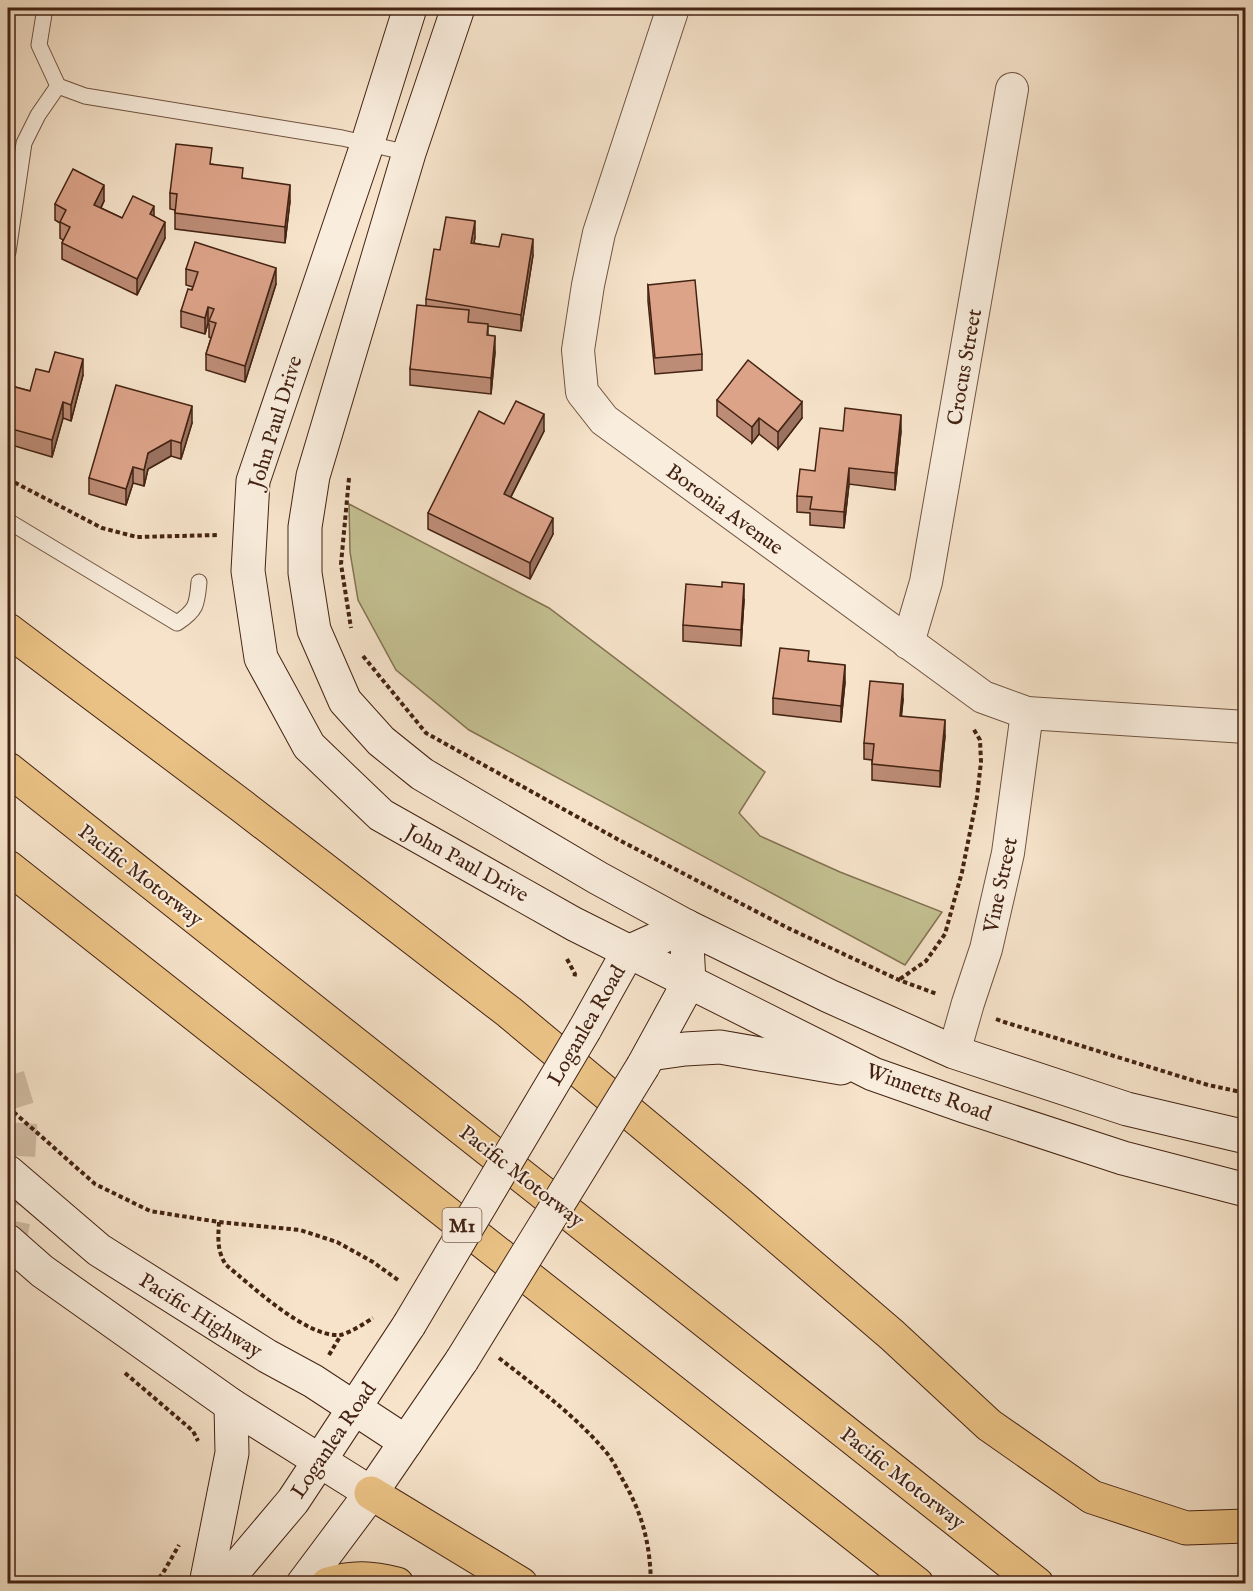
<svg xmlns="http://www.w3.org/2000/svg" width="1253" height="1591" font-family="'IM FELL English',serif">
<rect width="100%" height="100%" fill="#f6e3ca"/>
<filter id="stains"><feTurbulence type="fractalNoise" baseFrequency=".00333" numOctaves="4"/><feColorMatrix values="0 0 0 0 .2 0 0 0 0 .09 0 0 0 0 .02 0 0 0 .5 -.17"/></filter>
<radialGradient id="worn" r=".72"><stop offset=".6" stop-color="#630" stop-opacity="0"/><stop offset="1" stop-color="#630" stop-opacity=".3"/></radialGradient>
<path fill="#c4c192" stroke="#847252" stroke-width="1.5" d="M349,504L549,608L765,772L739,813L760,836L840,872L942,912L905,965L469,730L396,670L358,600L350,552Z"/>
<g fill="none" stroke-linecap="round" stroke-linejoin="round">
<path stroke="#d2bda5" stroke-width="33" stroke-dasharray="33 16" stroke-linecap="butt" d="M8,1076L21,1118L15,1215L8,1248"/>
<defs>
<g id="lane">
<path d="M45,8L39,45L58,86L85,96L342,138L409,153"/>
<path d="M8,252L24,143L38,115L58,86"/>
<path d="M8,521L177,623C197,610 197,604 199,582"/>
</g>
<g id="street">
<path d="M673,8L599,233L588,285L578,350L582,392L604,420L983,697L1027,713L1246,727"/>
<path d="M908,643L926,582L1012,89"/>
<path d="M954,1052L968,1003L986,949L1008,853L1027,713"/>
</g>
<g id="secondary">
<path d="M410,8L367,145L253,481L248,571L261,658L309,746L381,815L574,924L873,1074L964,1106L1123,1158L1246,1190"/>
<path d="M458,8L409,153L313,476L305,527V573L314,630L345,701L381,741L422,774L598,878L686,926L829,996L954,1052L1127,1109L1246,1137"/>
<path d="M585,1029L628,952L686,926"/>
<path d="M650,1054L685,1049L720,1047L841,1068"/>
<path d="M643,1066L689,982L686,926"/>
<path d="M8,1172L99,1250L267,1356L313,1381L406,1442"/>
<path d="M8,1241L42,1271L231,1405L371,1493"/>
<path d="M206,1584L232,1453L231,1405"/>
<path d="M223,1584L293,1501L409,1325"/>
<path d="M303,1584L371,1493L462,1360"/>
</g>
<g id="highway">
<path d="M8,630L242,806L509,1012L737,1202L892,1335L989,1425L1092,1497L1186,1528L1246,1526"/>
<path d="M8,769L1037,1584"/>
<path d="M8,867L917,1584"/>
<path d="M371,1493L521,1584"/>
<path d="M328,1584C354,1576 372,1578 397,1584"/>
</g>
</defs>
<use href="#lane" stroke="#705341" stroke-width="17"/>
<use href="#street" stroke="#705341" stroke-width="34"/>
<use href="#secondary" stroke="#442313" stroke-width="35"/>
<use href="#highway" stroke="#442313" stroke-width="35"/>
<g stroke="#442313" stroke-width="4" stroke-dasharray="4.5 3" stroke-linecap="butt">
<path d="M349,478L341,564L351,628"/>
<path d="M8,479L102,528L137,537L219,535"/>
<path d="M363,656L426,733L619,840L788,928L899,980L937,994"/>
<path d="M567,959L575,974L574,979"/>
<path d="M900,979L926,961L945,934L962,872L977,797L981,762L980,740L973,728"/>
<path d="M996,1019L1004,1022L1208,1085L1246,1093"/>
<path d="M8,1107L95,1184L150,1211L219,1222L300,1230L337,1242L373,1262L398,1280"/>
<path d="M219,1222C218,1239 217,1251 226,1265C252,1286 307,1338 340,1335C350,1333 365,1323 373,1318"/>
<path d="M329,1355L341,1335"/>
<path d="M499,1358C536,1387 576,1416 606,1452C612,1459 616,1467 620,1475C642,1512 650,1541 651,1584"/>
<path d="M125,1373L193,1431L198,1441"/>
<path d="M154,1584L163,1573L179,1545"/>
</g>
<use href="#lane" stroke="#f9eddd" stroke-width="15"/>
<use href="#street" stroke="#f9eddd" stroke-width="32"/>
<use href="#secondary" stroke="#f9eddd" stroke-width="33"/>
<use href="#highway" stroke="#ebc285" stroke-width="33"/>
<defs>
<g id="secondary-bridge">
<path d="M409,1325L585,1029"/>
<path d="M462,1360L643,1066"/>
</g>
</defs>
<use href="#secondary-bridge" stroke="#442313" stroke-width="35" stroke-linecap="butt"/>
<use href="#secondary-bridge" stroke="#f9eddd" stroke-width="33"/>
</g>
<g fill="#bd8c76" stroke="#442313" stroke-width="1.5">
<path d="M212,164L290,201L285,243L175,229V210L170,209V193Z"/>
<path d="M104,201L101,208L122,218L154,216L165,238L137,295L62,259V243L63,240L60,238V223L55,220V204Z"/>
<path d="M475,237L474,243L533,255L521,331L488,326V335L495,352L491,394L410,385V369L426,306V299Z"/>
<path d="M186,269L276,284L245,382L206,370V354L211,338L209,337V324L208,323L205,334L181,327V311L193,287L186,285Z"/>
<path d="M648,285L702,354V370L655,374L648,301Z"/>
<path d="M83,375L71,421L63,418L52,457L8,444V385L30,391Z"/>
<path d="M717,400L802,418L778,449L759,434L752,443L717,416Z"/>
<path d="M192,423L181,459L171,456L148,469L144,486L133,483L126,505L89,494V478Z"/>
<path d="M504,424L544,431L511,497L553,534L530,579L428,529V513Z"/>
<path d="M843,431H901L895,490L849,484L844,528L810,525V513L797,512V496Z"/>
<path d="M744,600L741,646L683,641V625Z"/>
<path d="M809,661L845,682L841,722L773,714V698Z"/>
<path d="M903,700L901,716L945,736L940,787L872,780V760L864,759V743Z"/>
</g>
<g fill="#9a7260" stroke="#442313" stroke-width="1.5">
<path d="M104,185V201L94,221V205Z"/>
<path d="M290,185V201L285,243V227Z"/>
<path d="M154,206V223L150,214Z"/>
<path d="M475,221V237L471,259V243Z"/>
<path d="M165,222V238L137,295V279Z"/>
<path d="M533,239V255L521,331V315Z"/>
<path d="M276,268V284L245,382V366Z"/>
<path d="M208,307V323L205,334V318Z"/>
<path d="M495,336V352L491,394V378Z"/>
<path d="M83,359V375L71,421V405Z"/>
<path d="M63,402V418L52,457V440Z"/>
<path d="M802,402V418L778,449V432Z"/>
<path d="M192,406V423L181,459V443Z"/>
<path d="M544,414V431L504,510V494Z"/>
<path d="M901,415V431L895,490V473Z"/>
<path d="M759,418V434L752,443V427Z"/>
<path d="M171,440V456L148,469L144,486V470L148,453Z"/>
<path d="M133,467V483L126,505V489Z"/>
<path d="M849,468V484L844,528V512Z"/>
<path d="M553,518V534L530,579V563Z"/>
<path d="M744,584V600L741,646V630Z"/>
<path d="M845,665V682L841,722V706Z"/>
<path d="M903,684V700L900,732V716Z"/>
<path d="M945,720V736L940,787V771Z"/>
</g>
<g fill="#dca389" stroke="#442313" stroke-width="1.5">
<path d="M176,144L212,148L210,164L243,168L242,178L290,185L285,227L175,213L177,194L170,193Z"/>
<path d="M73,169L104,185L94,205L122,218L133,196L154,206L150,214L165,222L137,279L62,243L70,227L60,222L66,210L55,204Z"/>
<path d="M446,217L475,221L471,243L499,247L502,234L533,239L521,315L426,299L434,249L440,250Z"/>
<path d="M195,242L276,268L245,366L206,354L216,323L209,321L214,309L208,307L205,318L181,311L188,289L192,290L198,272L186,269Z"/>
<path d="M695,280L702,354L655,358L648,285Z"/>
<path d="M417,305L469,310L468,322L488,324L487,335L495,336L491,378L410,369Z"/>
<path d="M55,352L83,359L71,405L63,402L52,440L8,428V385L30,391L36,369L49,372Z"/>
<path d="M748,360L802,402L778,432L759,418L752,427L717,400Z"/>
<path d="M116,385L192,406L181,443L171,440L148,453L144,470L133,467L126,489L89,478Z"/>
<path d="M516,401L544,414L504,494L553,518L530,563L428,513L479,411L504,424Z"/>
<path d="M845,408L901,415L895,473L849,468L844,512L810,509L812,497L797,496L800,469L815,471L820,428L843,431Z"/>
<path d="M722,582L744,584L741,630L683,625L686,584L722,587Z"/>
<path d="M780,648L809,651L808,661L845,665L841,706L773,698Z"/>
<path d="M870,681L903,684L900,716L945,720L940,771L872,764L874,744L864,743Z"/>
</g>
<g text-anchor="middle" stroke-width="4.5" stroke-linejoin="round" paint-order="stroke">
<rect fill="#f9eddd" stroke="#7a6050" stroke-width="1.5" x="442.5" y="1208" width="39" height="34" rx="4.5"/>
<g font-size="20" font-weight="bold" fill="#442313">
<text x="462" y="1232">M1</text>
</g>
<g font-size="21" fill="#442313" stroke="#f9eddd">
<text transform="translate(964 367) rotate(-80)" y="7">Crocus Street</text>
<text transform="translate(275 422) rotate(-73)" y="7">John Paul Drive</text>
<text transform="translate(725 509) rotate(36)" y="7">Boronia Avenue</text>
<text transform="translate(467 863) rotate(29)" y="7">John Paul Drive</text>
<text transform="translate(141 875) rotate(38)" y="7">Pacific Motorway</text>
<text transform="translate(1000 885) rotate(-78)" y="7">Vine Street</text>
<text transform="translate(586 1025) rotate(-60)" y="7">Loganlea Road</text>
<text transform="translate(929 1092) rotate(20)" y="7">Winnetts Road</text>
<text transform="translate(522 1176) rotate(38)" y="7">Pacific Motorway</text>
<text transform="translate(201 1315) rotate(32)" y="7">Pacific Highway</text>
<text transform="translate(333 1440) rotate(-56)" y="7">Loganlea Road</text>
<text transform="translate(903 1478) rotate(38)" y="7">Pacific Motorway</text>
</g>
</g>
<rect width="1253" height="1591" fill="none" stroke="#f6e3ca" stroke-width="30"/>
<rect x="9" y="9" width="1235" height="1573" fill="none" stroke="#442313" stroke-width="3"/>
<rect x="15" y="15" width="1223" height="1561" fill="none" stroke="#442313" stroke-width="1.5"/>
<rect width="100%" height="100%" filter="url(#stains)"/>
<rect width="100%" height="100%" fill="url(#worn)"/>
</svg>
